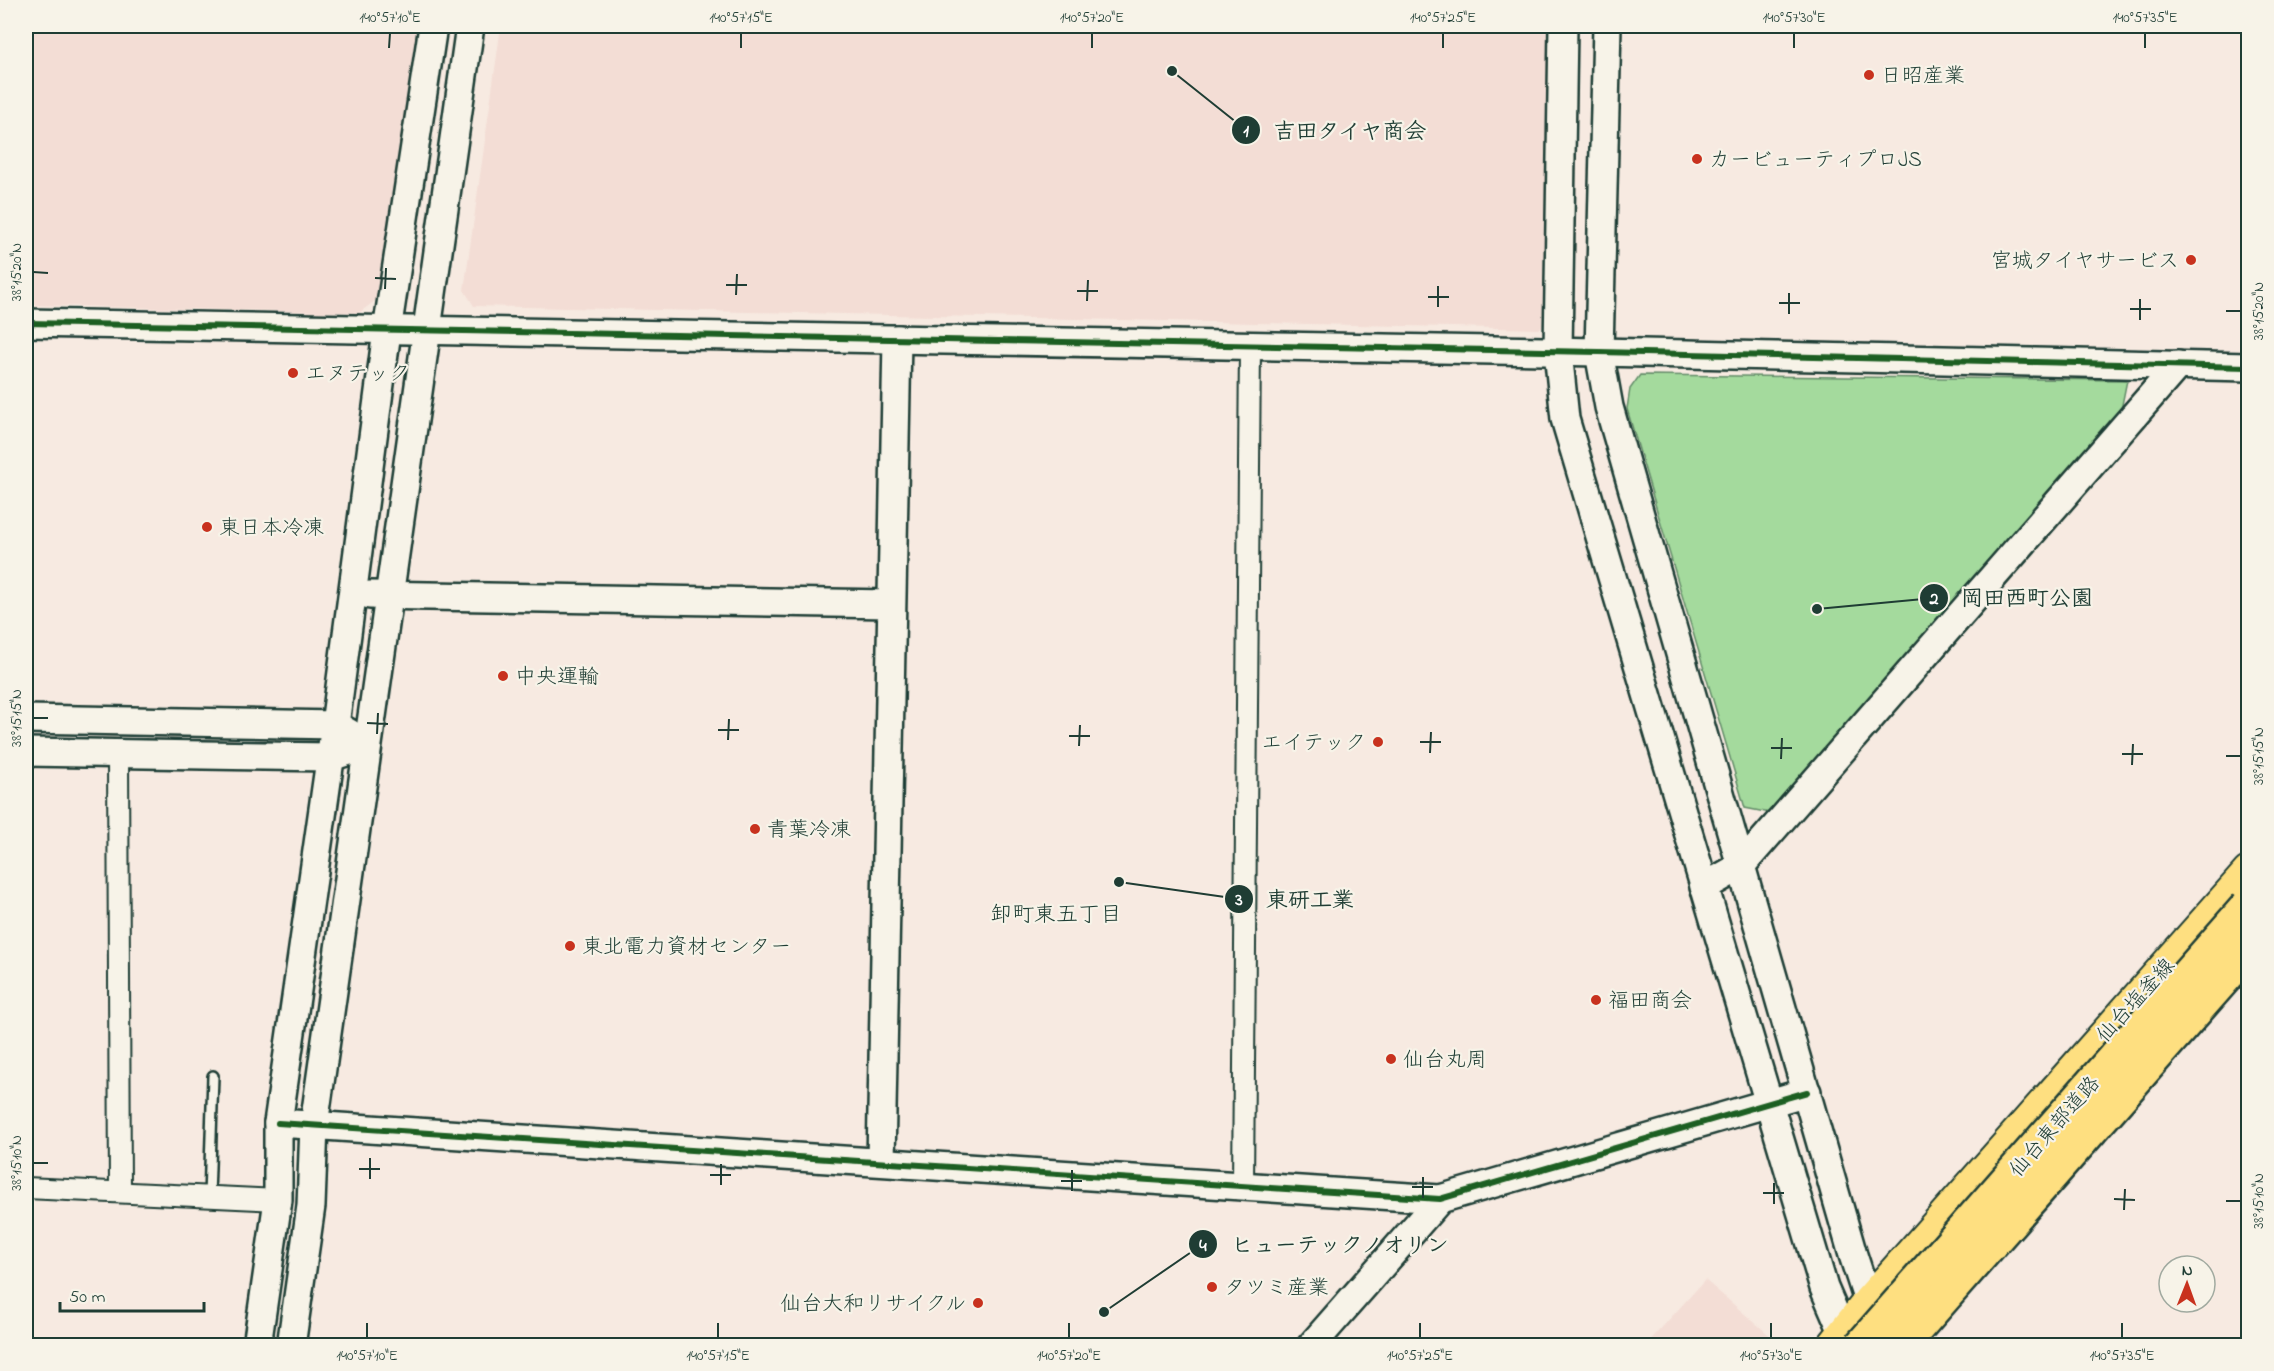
<svg xmlns="http://www.w3.org/2000/svg" width="2274" height="1371" font-family="'Indie Flower','Klee One',sans-serif">
<rect width="100%" height="100%" fill="#f7eae1"/>
<filter id="ink" filterUnits="userSpaceOnUse"><feTurbulence type="fractalNoise" baseFrequency=".0167" numOctaves="2"/><feDisplacementMap in="SourceGraphic" scale="12" xChannelSelector="R" yChannelSelector="G"/><feConvolveMatrix kernelMatrix="1 2 1 2 8 2 1 2 1" color-interpolation-filters="sRGB"/></filter>
<g filter="url(#ink)">
<g fill="#f3ddd5">
<path d="M26,26H418L380,297L359,313L26,305Z"/>
<path d="M501,26H1553L1549,321L1539,329L474,306L464,290Z"/>
<path d="M1705,1280L1781,1345H1646Z"/>
</g>
<path fill="#a4da9d" stroke="#628c68" stroke-width="1.5" d="M1640,375L2127,380L2121,410L1770,813L1745,808L1627,409L1630,389Z"/>
<g fill="none" stroke-linecap="round" stroke-linejoin="round">
<defs>
<path id="lane" d="M209,1197L213,1076"/>
<g id="street">
<path d="M118,754L120,1192"/>
<path d="M1243,1186L1250,346"/>
<path d="M26,1188L278,1200"/>
</g>
<g id="secondary">
<path d="M1563,26L1558,351L1565,419L1824,1288L1843,1332L1856,1345"/>
<path d="M1607,26L1599,352L1609,407L1853,1255L1868,1301L1882,1312"/>
<path d="M26,323L1599,352L2248,367"/>
<path d="M370,595L891,604"/>
<path d="M26,719L335,725L349,733"/>
<path d="M26,752L330,757L346,752"/>
<path d="M1704,887L1741,866L2178,365"/>
<path d="M278,1123L1440,1199L1807,1092"/>
<path d="M881,1161L897,339"/>
<path d="M257,1346L278,1200V1123L335,725L387,331L433,26"/>
<path d="M291,1346L311,1206L314,1125L470,26"/>
<path d="M1311,1346L1440,1199"/>
</g>
<path id="primary" d="M1832,1346L1868,1301L2248,872"/>
</defs>
<use href="#lane" stroke="#1f3d34" stroke-width="14"/>
<use href="#street" stroke="#1f3d34" stroke-width="24"/>
<use href="#secondary" stroke="#1f3d34" stroke-width="32"/>
<use href="#primary" stroke="#1f3d34" stroke-width="34"/>
<use href="#lane" stroke="#f7f3e8" stroke-width="9"/>
<use href="#street" stroke="#f7f3e8" stroke-width="20"/>
<use href="#secondary" stroke="#f7f3e8" stroke-width="27"/>
<use href="#primary" stroke="#fedf80" stroke-width="30"/>
<defs>
<g id="highway-bridge">
<path d="M1861,1346L2248,906"/>
<path d="M1901,1346L2248,951"/>
</g>
</defs>
<use href="#highway-bridge" stroke="#1f3d34" stroke-width="38" stroke-linecap="butt"/>
<use href="#highway-bridge" stroke="#fedf80" stroke-width="33"/>
<defs>
<g id="cycleway">
<path d="M26,323L1599,352L2248,367"/>
<path d="M278,1123L1440,1199L1807,1092"/>
</g>
</defs>
<use href="#cycleway" stroke="#f7f3e8" stroke-width="10"/>
<use href="#cycleway" stroke="#1b5e20" stroke-width="6"/>
</g>
</g>
<path fill="none" stroke="#1f3d34" stroke-width="2" d="M389,48L390,33M741,48V33M1092,48V33M1443,48V33M1794,48V33M2145,48V33M33,272L48,273M375,278L396,279M726,285H747M385,289L386,268M1077,291H1098M736,295L737,274M1428,297H1449M1087,301L1088,280M1779,303H1800M1438,307V286M2130,309H2151M2226,311H2241M1789,314V293M2140,320V299M33,718H48M367,723L388,724M718,730H739M377,734L378,713M1069,736H1090M728,740L729,719M1420,742H1441M1079,746L1080,725M1771,748H1792M1430,753L1431,732M2122,754H2143M2226,756H2241M1781,759L1782,738M2132,765L2133,744M33,1163H48M359,1169H380M710,1175H731M370,1179V1158M1061,1181H1082M721,1185V1164M1412,1187H1433M1072,1191V1170M1763,1193H1784M1423,1198V1177M2114,1199L2135,1200M2226,1201H2241M1774,1204V1183M2124,1210L2125,1189M367,1338V1323M718,1338V1323M1069,1338V1323M1420,1338V1323M1771,1338V1323M2122,1338V1323"/>
<g fill="#c8321e" stroke="#f7f3e8" stroke-width="2">
<circle cx="1869" cy="75" r="6"/>
<circle cx="1697" cy="159" r="6"/>
<circle cx="2191" cy="260" r="6"/>
<circle cx="293" cy="373" r="6"/>
<circle cx="207" cy="527" r="6"/>
<circle cx="503" cy="676" r="6"/>
<circle cx="1378" cy="742" r="6"/>
<circle cx="755" cy="829" r="6"/>
<circle cx="570" cy="946" r="6"/>
<circle cx="1596" cy="1000" r="6"/>
<circle cx="1391" cy="1059" r="6"/>
<circle cx="1212" cy="1287" r="6"/>
<circle cx="978" cy="1303" r="6"/>
</g>
<g text-anchor="middle" stroke-width="4.5" stroke-linejoin="round" paint-order="stroke">
<g font-size="21" fill="#1f3d34" stroke="#f7f3e8" text-anchor="start">
<text x="1881" y="82">日昭産業</text>
<text x="1709" y="166">カービューティプロJS</text>
<text x="2179" y="267" text-anchor="end">宮城タイヤサービス</text>
<text x="305" y="380">エヌテック</text>
<text x="219" y="534">東日本冷凍</text>
<text x="515" y="683">中央運輸</text>
<text x="1366" y="749" text-anchor="end">エイテック</text>
<text x="767" y="836">青葉冷凍</text>
<text x="582" y="953">東北電力資材センター</text>
<text x="1608" y="1007">福田商会</text>
<text x="1403" y="1066">仙台丸周</text>
<text x="1224" y="1294">タツミ産業</text>
<text x="966" y="1310" text-anchor="end">仙台大和リサイクル</text>
</g>
<g font-size="21" fill="#1f3d34" stroke="#f7f3e8">
<text transform="translate(2135 1000) rotate(-48)" y="7">仙台塩釜線</text>
<text transform="translate(2054 1126) rotate(-49)" y="7">仙台東部道路</text>
</g>
<g font-size="22" fill="#1f3d34" stroke="#f7f3e8">
<text x="1056" y="921">卸町東五丁目</text>
</g>
</g>
<path fill="none" stroke="#1f3d34" stroke-width="2" d="M1172 71L1246 130M1817 609L1934 598M1119 882L1239 899M1104 1312L1203 1244"/>
<g fill="#1f3d34" stroke="#f7f3e8" stroke-width="2">
<circle cx="1172" cy="71" r="6"/>
<circle cx="1817" cy="609" r="6"/>
<circle cx="1119" cy="882" r="6"/>
<circle cx="1104" cy="1312" r="6"/>
<circle cx="1246" cy="130" r="15"/>
<circle cx="1934" cy="598" r="15"/>
<circle cx="1239" cy="899" r="15"/>
<circle cx="1203" cy="1244" r="15"/>
</g>
<g font-size="18" text-anchor="middle" font-weight="bold" fill="#fff">
<text x="1246" y="136">1</text>
<text x="1934" y="604">2</text>
<text x="1239" y="905">3</text>
<text x="1203" y="1251">4</text>
</g>
<g font-size="22" text-anchor="middle" font-weight="bold" fill="#1f3d34" stroke="#f7f3e8" stroke-width="4.5" stroke-linejoin="round" paint-order="stroke">
<text x="1350" y="138">吉田タイヤ商会</text>
<text x="2027" y="605">岡田西町公園</text>
<text x="1310" y="907">東研工業</text>
<text x="1340" y="1252">ヒューテックノオリン</text>
</g>
<rect width="2274" height="1371" fill="none" stroke="#f7f3e8" stroke-width="66"/>
<g transform="translate(2187 1284) rotate(1)"><circle r="28" fill="#f7f3e8" stroke="#a1aaa0" stroke-width="1.5"/>
<path d="M0-4.5L10 22L0 15L-10 22Z" fill="#c8321e"/>
<text y="-9" font-size="16" font-weight="bold" text-anchor="middle" fill="#1f3d34">N</text>
</g>
<path d="M60 1302v9h144v-9" fill="none" stroke="#1f3d34" stroke-width="3"/>
<text x="69" y="1302" font-size="18" fill="#1f3d34" stroke="#f7f3e8" stroke-width="4.5" paint-order="stroke">50 m</text>
<rect x="33" y="33" width="2208" height="1305" fill="none" stroke="#1f3d34" stroke-width="2"/>
<g font-size="15" text-anchor="middle" fill="#1f3d34">
<text x="390" y="22">140°57'10"E</text>
<text x="741" y="22">140°57'15"E</text>
<text x="1092" y="22">140°57'20"E</text>
<text x="1443" y="22">140°57'25"E</text>
<text x="1794" y="22">140°57'30"E</text>
<text x="2145" y="22">140°57'35"E</text>
<text transform="translate(16 272) rotate(-90)" y="5">38°15'20"N</text>
<text transform="translate(2258 311) rotate(-90)" y="5">38°15'20"N</text>
<text transform="translate(16 718) rotate(-90)" y="5">38°15'15"N</text>
<text transform="translate(2258 756) rotate(-90)" y="5">38°15'15"N</text>
<text transform="translate(16 1163) rotate(-90)" y="5">38°15'10"N</text>
<text transform="translate(2258 1201) rotate(-90)" y="5">38°15'10"N</text>
<text x="367" y="1360">140°57'10"E</text>
<text x="718" y="1360">140°57'15"E</text>
<text x="1069" y="1360">140°57'20"E</text>
<text x="1420" y="1360">140°57'25"E</text>
<text x="1771" y="1360">140°57'30"E</text>
<text x="2122" y="1360">140°57'35"E</text>
</g>
</svg>
